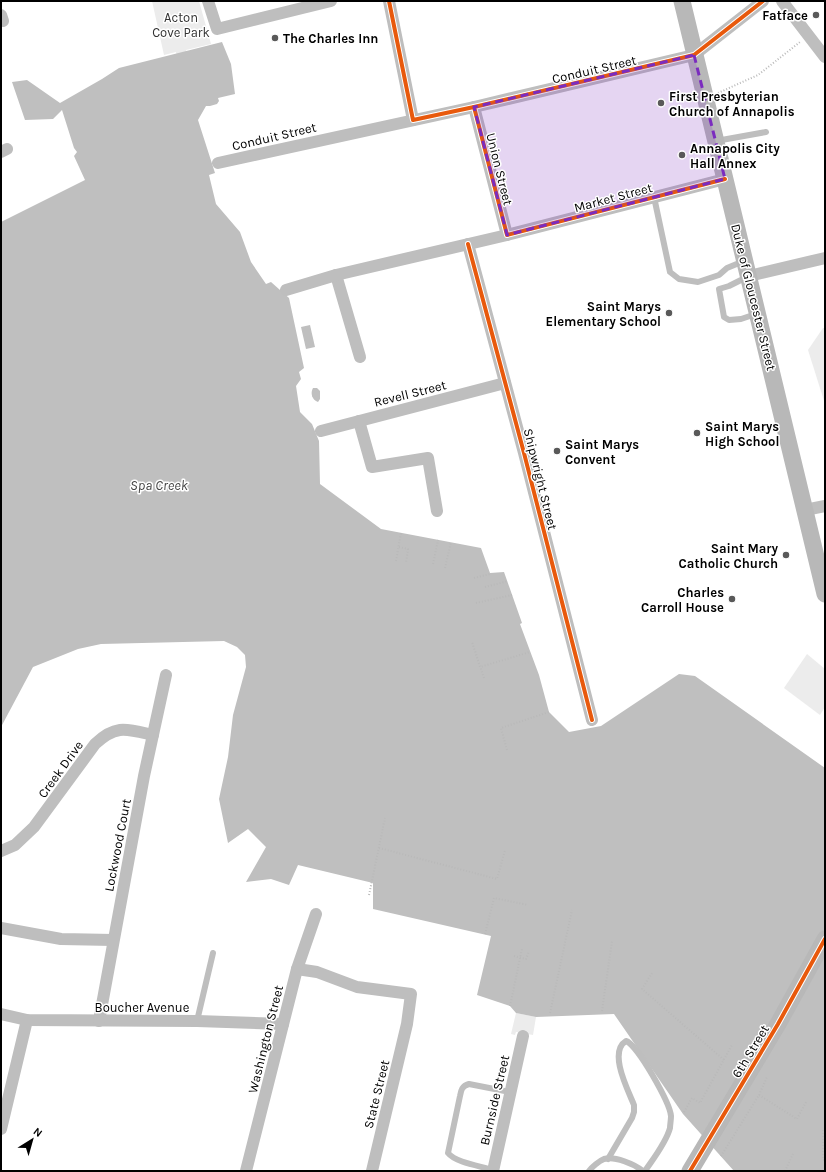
<svg xmlns="http://www.w3.org/2000/svg" width="826" height="1172" font-family="Karla,sans-serif">
<rect width="100%" height="100%" fill="#fff"/>
<g fill="#ececec">
<path d="M152,1H199L211,44L186,50L187,55L177,58L176,52L164,55Z"/>
<path d="M823,328H825V404L808,350Z"/>
<path d="M807,654L825,669V707L820,715L784,688Z"/>
<path d="M516,1013L536,1017L533,1035L516,1032L515,1035L511,1034Z"/>
</g>
<g fill="#bfbfbf">
<path d="M222,42L231,64L235,94L218,98L219,101L217,104L210,106H206L198,120L215,173L209,175L216,204L240,232L251,262L266,284L271,282L289,298L304,368L299,372L301,379L296,386L300,412L312,424L319,441L320,484L381,529L481,548L490,573L504,572L522,623L520,624L539,675L549,712L569,732L601,726L679,674L695,676L825,768V1171H734L683,1114L614,1014L536,1017L516,1013L510,1006L477,995L491,936L373,909V883L298,865L289,885L271,879L246,882L266,847L248,829L228,843L219,799L228,757L233,715L246,667L245,655L237,647L224,641L101,644L78,649L33,667L1,727V222L85,180L74,156L77,152L74,148L62,110L53,119L25,120L12,82L27,80L60,103L102,79L119,68Z"/>
<path d="M310,325L315,347L306,349L301,327Z"/>
<path d="M313,388H317L320,391V399L318,402C312,400 310,393 313,388Z"/>
</g>
<g fill="none" stroke-linecap="round" stroke-linejoin="round">
<g stroke="#b9b9b9" stroke-width="2" stroke-dasharray="1 2" stroke-linecap="butt">
<path d="M718,93L758,75L800,42"/>
<path d="M399,547L408,549L406,563"/>
<path d="M396,561L401,533"/>
<path d="M433,564L438,540"/>
<path d="M445,568L451,542"/>
<path d="M474,578L490,574"/>
<path d="M485,587L508,581"/>
<path d="M476,603L512,595"/>
<path d="M484,678L472,642L480,667L530,652"/>
<path d="M507,750L501,728L549,712"/>
<path d="M379,848L497,879L505,850"/>
<path d="M369,895L385,818"/>
<path d="M485,934L494,898L528,905"/>
<path d="M514,956L526,959L529,951"/>
<path d="M652,973L642,989L724,1060"/>
<path d="M510,1006L522,949"/>
<path d="M602,1011L612,941"/>
<path d="M550,1013L572,910"/>
<path d="M759,1095L767,1077"/>
<path d="M684,1112L692,1098L700,1103L732,1045"/>
<path d="M823,1130V1160H825"/>
<path d="M721,1156L759,1095L797,1119L806,1102"/>
<path d="M785,1171L793,1154"/>
</g>
<g stroke="#bebebe" stroke-width="6">
<path d="M716,141L766,132"/>
<path d="M654,197L670,272L679,279L698,282L719,275L727,268L744,261"/>
<path d="M747,277L729,286L719,289L724,317L729,320L741,319L756,314"/>
<path d="M197,1021L213,953"/>
<path d="M608,1159L632,1118L634,1112V1105C628,1090 608,1052 626,1041C637,1044 670,1103 671,1116C671,1120 670,1125 670,1128C666,1143 653,1159 645,1171"/>
<path d="M493,1170C481,1166 456,1163 448,1153L460,1096C461,1090 462,1086 469,1084L510,1092"/>
<path d="M589,1171C592,1167 599,1161 604,1159C615,1156 634,1164 643,1171"/>
</g>
<g stroke="#bebebe" stroke-width="12">
<path d="M208,1L217,29L331,1"/>
<path d="M389,1L413,120"/>
<path d="M782,1L825,57"/>
<path d="M1,15L3,21"/>
<path d="M474,107L507,235"/>
<path d="M1,152L7,149"/>
<path d="M218,163L474,107L694,55L763,1"/>
<path d="M468,244L524,453L592,720"/>
<path d="M336,275L360,357"/>
<path d="M749,276L825,258"/>
<path d="M286,290L336,275L507,235L725,179"/>
<path d="M359,421L372,467L428,458L437,511"/>
<path d="M321,431L505,383"/>
<path d="M805,510L825,506"/>
<path d="M1,851L15,845L34,827L95,744C116,724 127,729 153,735"/>
<path d="M1,928L61,939L113,940"/>
<path d="M297,969L317,972L357,987L411,994L407,1024L372,1171"/>
<path d="M1,1014L27,1020L197,1021L283,1024"/>
<path d="M99,1021L144,776L166,675"/>
<path d="M1,1129L27,1020"/>
<path d="M246,1171L297,969L316,914"/>
<path d="M493,1171L523,1036"/>
</g>
<g stroke="#b8b8b8" stroke-width="17">
<path d="M682,1L825,594"/>
<path d="M690,1171L778,1024L825,939"/>
</g>
<defs>
<g id="cycleway">
<path d="M389,1L413,120L474,107L694,55L763,1"/>
<path d="M474,107L507,235L725,179"/>
<path d="M468,244L524,453L592,720"/>
<path d="M690,1171L778,1024L825,939"/>
</g>
</defs>
<use href="#cycleway" stroke="#fff" stroke-width="6"/>
<use href="#cycleway" stroke="#e8590c" stroke-width="4"/>
</g>
<path fill="#7b2cbf" fill-opacity="0.2" stroke="#7b2cbf" stroke-width="3" stroke-dasharray="8 5" stroke-linejoin="round" d="M694,55L725,179L507,235L474,107Z"/>
<g fill="#595959" stroke="#fff" stroke-width="1.5">
<circle cx="816" cy="15" r="4"/>
<circle cx="275" cy="38" r="4"/>
<circle cx="661" cy="103" r="4"/>
<circle cx="682" cy="155" r="4"/>
<circle cx="669" cy="313" r="4"/>
<circle cx="697" cy="433" r="4"/>
<circle cx="557" cy="451" r="4"/>
<circle cx="786" cy="555" r="4"/>
<circle cx="732" cy="599" r="4"/>
</g>
<g text-anchor="middle" stroke-width="3" stroke-linejoin="round" paint-order="stroke">
<g font-size="13" font-weight="bold" fill="#000" stroke="#fff" text-anchor="start">
<text x="808" y="20" text-anchor="end">Fatface</text>
<text x="283" y="43">The Charles Inn</text>
<text x="669" y="101">First Presbyterian<tspan x="669" dy="15">Church of Annapolis</tspan></text>
<text x="690" y="153">Annapolis City<tspan x="690" dy="15">Hall Annex</tspan></text>
<text x="661" y="311" text-anchor="end">Saint Marys<tspan x="661" dy="15">Elementary School</tspan></text>
<text x="705" y="431">Saint Marys<tspan x="705" dy="15">High School</tspan></text>
<text x="565" y="449">Saint Marys<tspan x="565" dy="15">Convent</tspan></text>
<text x="778" y="553" text-anchor="end">Saint Mary<tspan x="778" dy="15">Catholic Church</tspan></text>
<text x="724" y="597" text-anchor="end">Charles<tspan x="724" dy="15">Carroll House</tspan></text>
</g>
<g font-size="13" fill="#333" stroke="#fff">
<text x="181" y="22">Acton<tspan x="181" dy="15">Cove Park</tspan></text>
</g>
<g font-size="13" fill="#000" stroke="#fff">
<text transform="translate(594 69) rotate(-13)" y="5">Conduit Street</text>
<text transform="translate(274 136) rotate(-13)" y="5">Conduit Street</text>
<text transform="translate(500 169) rotate(76)" y="5">Union Street</text>
<text transform="translate(613 197) rotate(-15)" y="5">Market Street</text>
<text transform="translate(754 297) rotate(76)" y="5">Duke of Gloucester Street</text>
<text transform="translate(410 393) rotate(-14)" y="5">Revell Street</text>
<text transform="translate(541 479) rotate(76)" y="5">Shipwright Street</text>
<text transform="translate(60 769) rotate(-54)" y="5">Creek Drive</text>
<text transform="translate(117 845) rotate(-79)" y="5">Lockwood Court</text>
<text x="142" y="1012">Boucher Avenue</text>
<text transform="translate(265 1039) rotate(-76)" y="5">Washington Street</text>
<text transform="translate(750 1051) rotate(-59)" y="5">6th Street</text>
<text transform="translate(376 1094) rotate(-76)" y="5">State Street</text>
<text transform="translate(494 1100) rotate(-77)" y="5">Burnside Street</text>
</g>
<g font-size="14" font-style="italic" fill="#444" stroke="#fff">
<text x="159" y="490">Spa Creek</text>
</g>
</g>
<rect width="826" height="1172" fill="none" stroke="#000000" stroke-width="4"/>
<g transform="translate(32 1140) rotate(37)" stroke="#ffffff" stroke-width="3" paint-order="stroke">
<path d="M0-3L7 15L0 10L-7 15Z" fill="#000000"/>
<text y="-6" font-size="11" font-weight="bold" text-anchor="middle" fill="#000000">N</text>
</g>
</svg>
